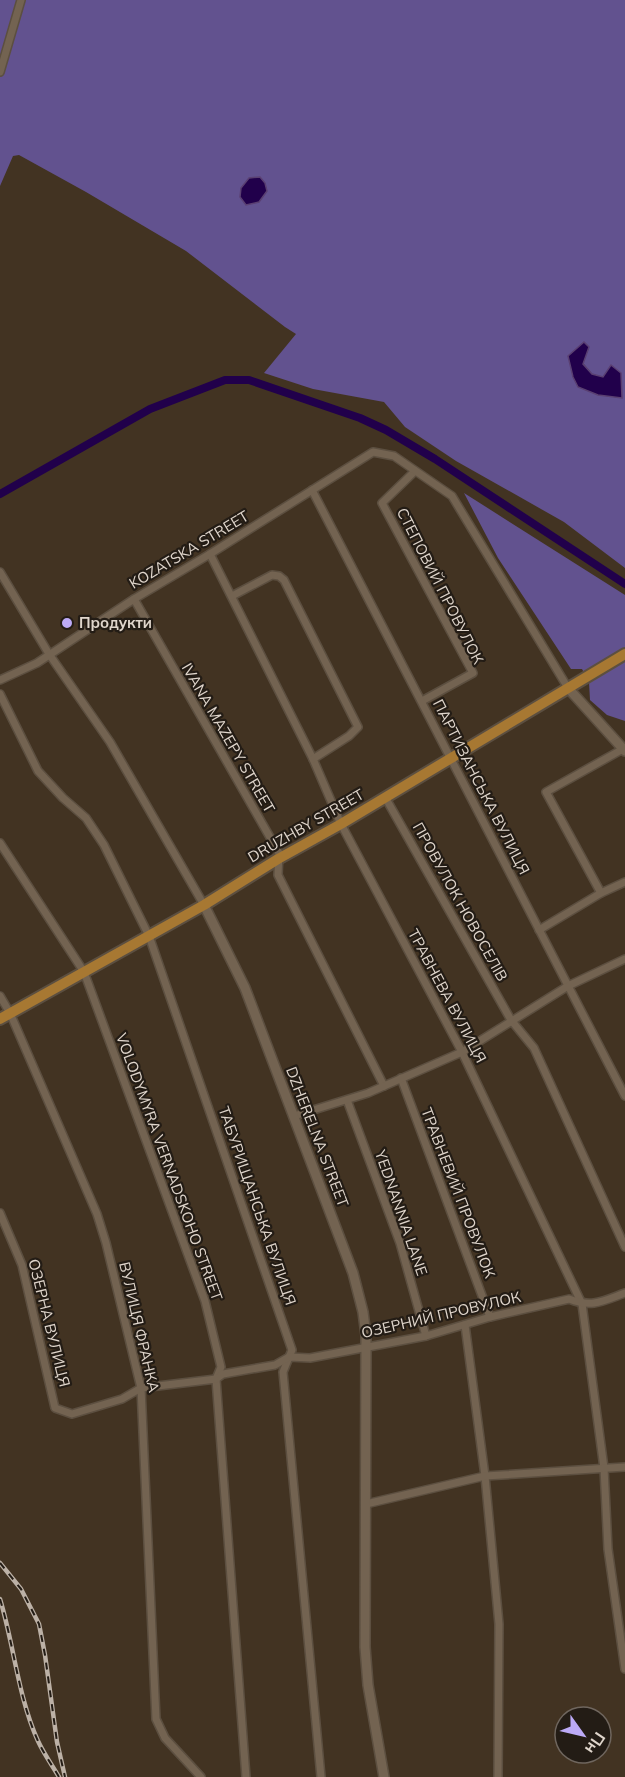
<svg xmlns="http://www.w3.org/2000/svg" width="625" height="1777" font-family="Mulish,sans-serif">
<rect width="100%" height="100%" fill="#423322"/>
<g fill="#62528f" fill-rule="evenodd">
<path d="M0,0H625V568L564,522L456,461L405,427L384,402L313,389L264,373L296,334L285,327L186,251L86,192L19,155L13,156L0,186ZM589,348L583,363L592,374L603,377L611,366L598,395L568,357Z"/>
<path d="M464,493L625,595V721L607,715L590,700L589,682L582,669H571L498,558Z"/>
</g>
<g fill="#21004b" stroke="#5a4072" stroke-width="1.5">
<path d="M260,177L265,183L267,191L259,202L246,205L240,197L241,188L249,178Z"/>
<path d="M584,342L589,347L583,364L592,374L603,377L611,365L621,373L622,398L598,395L578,387L573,377L568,356Z"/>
</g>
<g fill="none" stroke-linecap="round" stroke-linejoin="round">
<path stroke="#21004b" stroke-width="8" d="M0,494L150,409L225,380H249L360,418L386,430L435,459L625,584"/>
<defs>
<g id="street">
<path d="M0,72L21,0"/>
<path d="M415,471L382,503L473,673L422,701"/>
<path d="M312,490L625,1096"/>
<path d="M210,554L313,759L341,824L462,1052L582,1304L604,1468L608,1549L625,1669"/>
<path d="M0,572L49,654L110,742L204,905"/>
<path d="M232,596L272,575L279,576L284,580L358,727L349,736L313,759"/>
<path d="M134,599L279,853L278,875L384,1086"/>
<path d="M0,680L37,663L134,599L210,554L373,452L394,456L452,496L568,688"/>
<path d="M0,694L38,771L63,798L86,818L104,845L149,936L292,1350L283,1372L321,1777"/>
<path d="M385,797L511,1020L534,1048L625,1247"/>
<path d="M0,843L84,972L205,1301L221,1367L216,1379L246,1777"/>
<path d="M601,893L625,882"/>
<path d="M539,930L601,893L546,792L623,749"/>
<path d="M0,996L10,1013L97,1214L106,1243L141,1388L156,1719L165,1738L201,1777"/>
<path d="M401,1078L490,1317"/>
<path d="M347,1100L400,1243L426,1336"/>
<path d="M294,1116L368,1093L462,1052L568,986L625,959"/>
<path d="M0,1213L22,1265L55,1408L72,1414L122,1399L141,1388L216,1379L223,1374L275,1365L289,1357L310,1358L426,1336L490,1317L569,1299C592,1308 603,1301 625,1293"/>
<path d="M465,1325L485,1476L499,1624L498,1777"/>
<path d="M366,1504L485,1476L625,1467"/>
</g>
<g id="secondary">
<path d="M568,688L625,751"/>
<path d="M204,905L245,988L353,1273L363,1312L366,1335L365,1647L368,1685L384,1777"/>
</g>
<path id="primary" d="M0,1019L204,905L278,859L341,824L625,654"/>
</defs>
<use href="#street" stroke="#5c4f40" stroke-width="10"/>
<use href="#secondary" stroke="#5c4f40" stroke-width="12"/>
<use href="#primary" stroke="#5c4f40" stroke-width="14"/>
<use href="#street" stroke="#736351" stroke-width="7"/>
<use href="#secondary" stroke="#736351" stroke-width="9"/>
<use href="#primary" stroke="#a77832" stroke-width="10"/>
<defs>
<g id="rail">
<path d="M0,1563L21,1589L39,1624L45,1655L57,1742L65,1777"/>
<path d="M0,1599C14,1645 18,1697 38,1741C44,1754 52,1765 59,1777"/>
</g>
</defs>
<use href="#rail" stroke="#bcb1a6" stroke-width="4.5"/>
<use href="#rail" stroke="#231c15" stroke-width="2" stroke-dasharray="7" stroke-linecap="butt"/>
</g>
<circle fill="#bcaaf6" stroke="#231c15" stroke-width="2" cx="67" cy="623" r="6"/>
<g text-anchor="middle" stroke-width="4.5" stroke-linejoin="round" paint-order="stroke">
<g font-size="15" fill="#e0d6cc" stroke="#231c15">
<text transform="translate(189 550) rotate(-31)" y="5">KOZATSKA STREET</text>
<text transform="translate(440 586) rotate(63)" y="5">СТЕПОВИЙ ПРОВУЛОК</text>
<text transform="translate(228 738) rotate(60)" y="5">IVANA MAZEPY STREET</text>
<text transform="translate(481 787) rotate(63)" y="5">ПАРТИЗАНСЬКА ВУЛИЦЯ</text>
<text transform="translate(306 826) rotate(-30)" y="5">DRUZHBY STREET</text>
<text transform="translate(460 902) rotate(61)" y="5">ПРОВУЛОК НОВОСЕЛІВ</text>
<text transform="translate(447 996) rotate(62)" y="5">ТРАВНЕВА ВУЛИЦЯ</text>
<text transform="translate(317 1137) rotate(69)" y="5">DZHERELNA STREET</text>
<text transform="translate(169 1167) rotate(70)" y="5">VOLODYMYRA VERNADSKOHO STREET</text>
<text transform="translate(458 1193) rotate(69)" y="5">ТРАВНЕВИЙ ПРОВУЛОК</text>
<text transform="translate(257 1206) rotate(71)" y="5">ТАБУРИЩАНСЬКА ВУЛИЦЯ</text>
<text transform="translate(401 1213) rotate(71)" y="5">YEDNANNIA LANE</text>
<text transform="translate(441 1315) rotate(-13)" y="5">ОЗЕРНИЙ ПРОВУЛОК</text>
<text transform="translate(49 1323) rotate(76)" y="5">ОЗЕРНА ВУЛИЦЯ</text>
<text transform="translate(139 1327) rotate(77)" y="5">ВУЛИЦЯ ФРАНКА</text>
</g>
<g font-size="15" font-weight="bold" fill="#e0d6cc" stroke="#231c15" text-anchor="start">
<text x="79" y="628">Продукти</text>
</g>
</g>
<g transform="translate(583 1735) rotate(124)"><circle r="28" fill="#231c15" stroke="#6f665e" stroke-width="1.5"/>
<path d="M0-4.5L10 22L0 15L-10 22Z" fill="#bcaaf6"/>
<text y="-9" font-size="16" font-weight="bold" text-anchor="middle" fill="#e0d6cc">Пн</text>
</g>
</svg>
